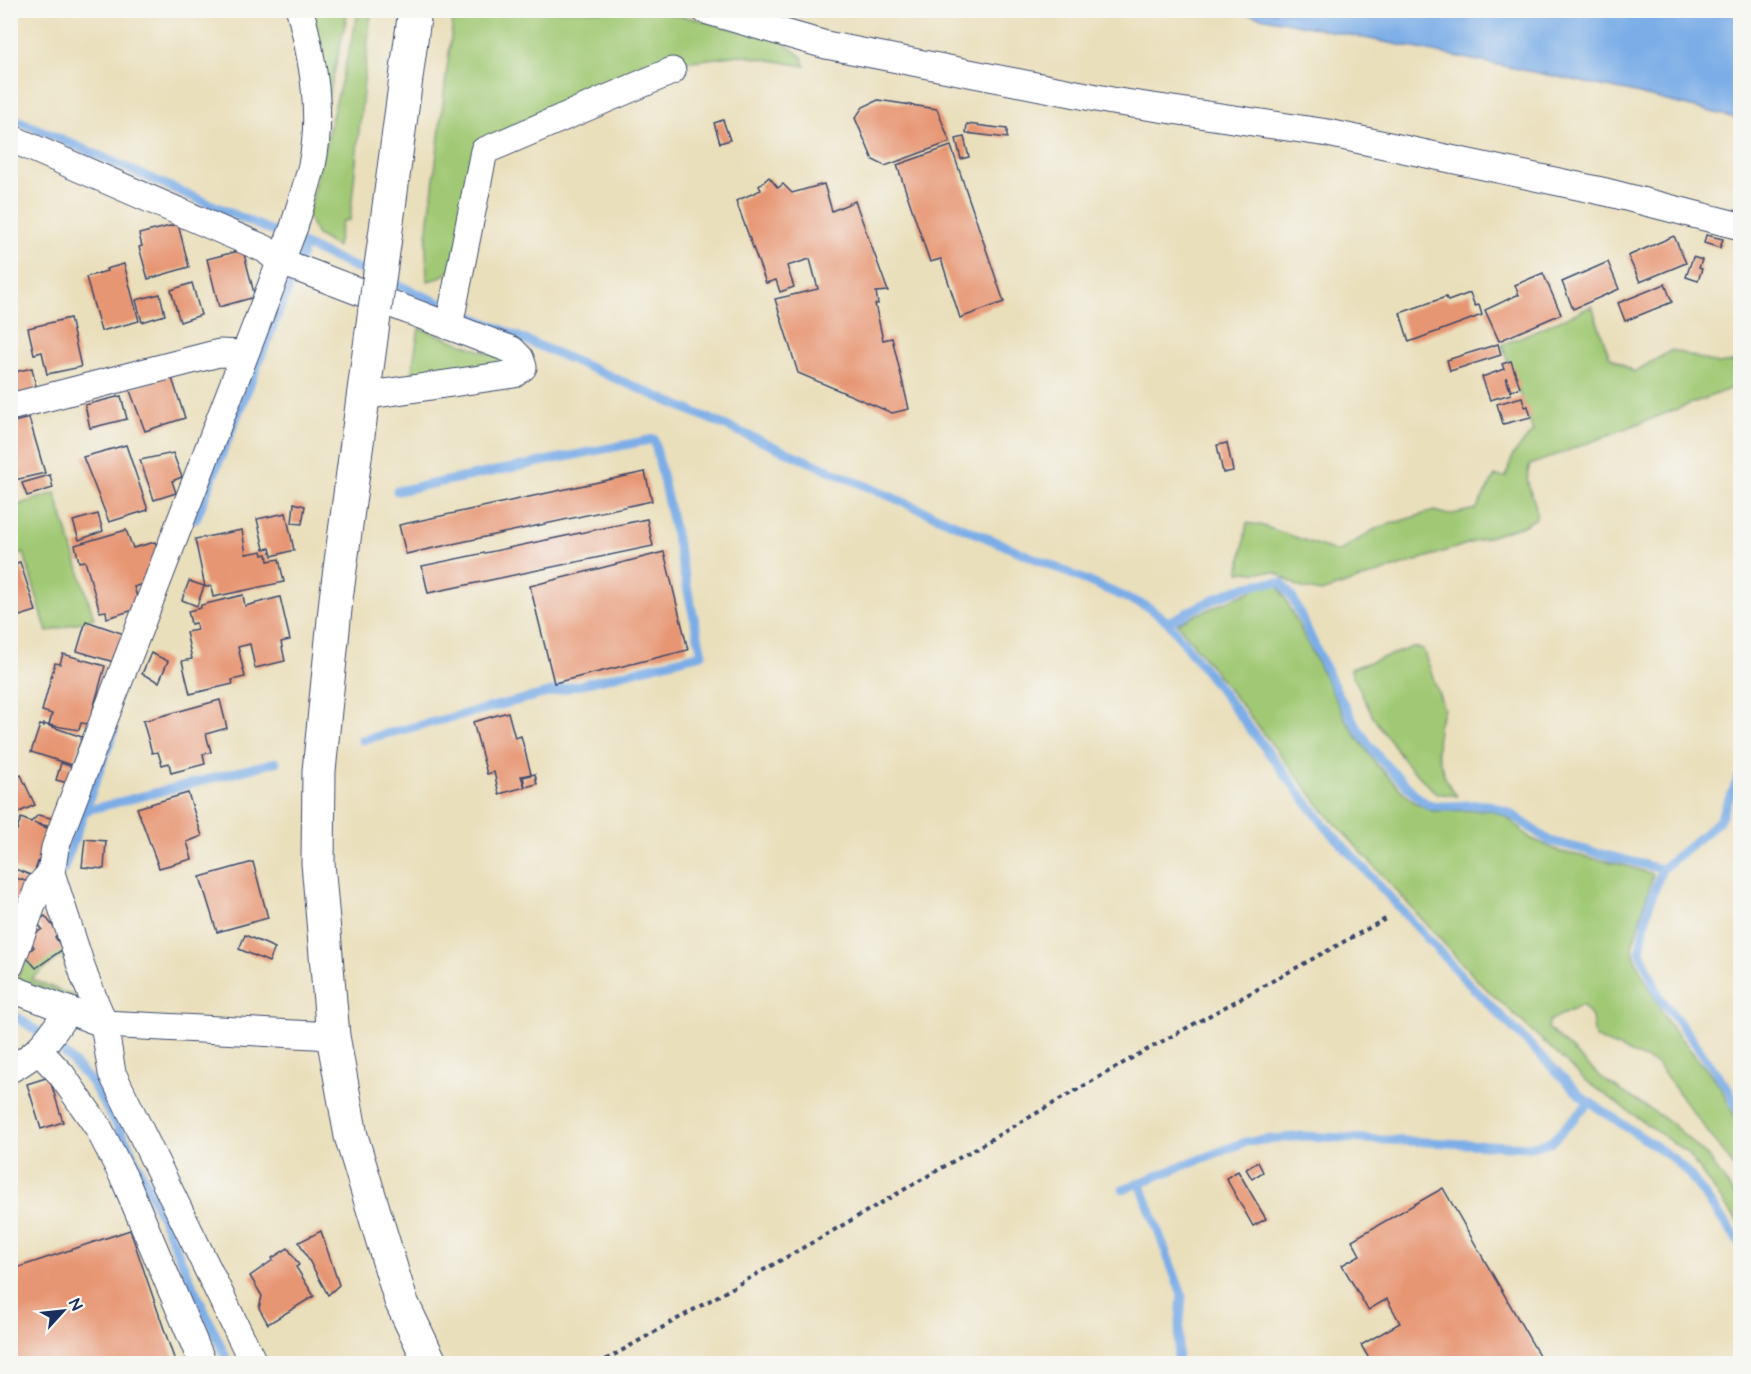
<svg xmlns="http://www.w3.org/2000/svg" width="1751" height="1374" font-family="'Architects Daughter',sans-serif">
<rect width="100%" height="100%" fill="#f6f6f2"/>
<filter id="ink" filterUnits="userSpaceOnUse"><feTurbulence type="fractalNoise" baseFrequency=".0167" numOctaves="2"/><feDisplacementMap in="SourceGraphic" scale="12" xChannelSelector="R" yChannelSelector="G"/><feConvolveMatrix kernelMatrix="1 2 1 2 8 2 1 2 1" color-interpolation-filters="sRGB"/></filter>
<filter id="wash" filterUnits="userSpaceOnUse"><feTurbulence type="fractalNoise" baseFrequency=".008" numOctaves="4" result="noise"/><feDisplacementMap in="SourceGraphic" scale="24" xChannelSelector="R" yChannelSelector="G"/><feGaussianBlur stdDeviation="1.35" result="paint"/><feColorMatrix in="noise" values="0 0 0 0 0 0 0 0 0 0 0 0 0 0 0 0 0 1.4 0 .05"/><feComposite in="paint" operator="in"/></filter>
<g filter="url(#wash)">
<rect width="100%" height="100%" fill="#eadfbb"/>
<g fill="#a1c975" stroke="#5e7c6a" stroke-width="1.5" fill-rule="evenodd">
<path d="M312,11H348L326,108Z"/>
<path d="M359,11H371L350,220L342,221L337,247L317,235L307,216Z"/>
<path d="M454,11H653L701,20L781,41L802,57L805,66L740,55L676,63L482,140L452,270L436,279L427,281L426,245Z"/>
<path d="M1592,306L1609,356L1634,372L1672,350L1718,364L1740,361V385L1530,465C1521,488 1539,498 1536,518L1525,525L1321,592L1299,587L1275,572H1239L1247,523L1260,525L1338,552L1377,528L1434,511L1448,515L1476,509L1495,476L1506,477L1513,455L1533,431L1502,345Z"/>
<path d="M419,328L509,361V364L411,377Z"/>
<path d="M55,493L94,618L47,632L24,553L11,557V507Z"/>
<path d="M1279,586L1347,722L1377,765L1412,801L1432,811L1491,810L1507,817L1530,838L1561,852L1616,863L1653,874L1632,947L1637,964L1668,1023L1720,1086L1740,1128V1175L1657,1064L1595,1038L1592,1017L1582,1005L1549,1021L1548,1028L1604,1080L1670,1122L1709,1158L1740,1204V1225L1687,1153L1585,1080L1478,981L1325,812L1177,623L1261,587Z"/>
<path d="M1413,647L1423,649L1444,709L1438,726L1437,752L1446,781L1457,796L1436,793L1405,762L1373,717L1350,669Z"/>
<path d="M63,947L79,998L73,999L17,979C29,950 35,955 63,947ZM62,955L75,988V994L72,995L31,979Z"/>
</g>
<path fill="#7bade7" stroke="#4b6ea2" stroke-width="1.5" d="M1231,11H1740V119L1627,91Z"/>
<g fill="none" stroke-linecap="round" stroke-linejoin="round">
<g stroke="#7bade7" stroke-width="9">
<path d="M10,117L373,275"/>
<path d="M386,280L1148,607L1168,622L1325,826L1468,983L1582,1097L1674,1159L1692,1178L1740,1244"/>
<path d="M196,519L305,246"/>
<path d="M1168,622C1203,606 1242,579 1282,583L1292,597C1317,648 1344,718 1382,761C1389,769 1397,776 1404,783C1411,790 1419,800 1428,804C1446,810 1469,802 1487,805C1512,809 1529,829 1550,841L1662,869L1719,821L1740,775"/>
<path d="M362,740L702,654L654,439L397,491"/>
<path d="M84,811L276,762"/>
<path d="M1662,869L1647,911L1640,951L1660,998L1695,1043L1728,1089L1740,1114"/>
<path d="M63,870L114,731"/>
<path d="M10,1012L58,1046L91,1082L127,1142L229,1364"/>
<path d="M1140,1183L1182,1295L1177,1364"/>
<path d="M1123,1189L1245,1142L1302,1136L1529,1147L1551,1142L1590,1102"/>
</g>
</g>
<g id="blocks">
<g fill="#e79673">
<path d="M878,100L937,109L950,142L885,166L873,160L855,118L863,107Z"/>
<path d="M723,120L730,140L720,143L714,123Z"/>
<path d="M967,124L1007,129V138L966,133Z"/>
<path d="M964,137L969,157L961,159L956,139Z"/>
<path d="M951,146L1004,302L960,318L941,259L930,262L897,165Z"/>
<path d="M769,177L778,188L783,184L792,193L824,184L832,211L855,201L888,291L876,292L878,304H875L883,340L892,338L909,409L892,413L798,373L775,299L818,289L810,259L787,266L794,287L780,292L776,280L766,283L736,201L761,190L759,186Z"/>
<path d="M178,224L189,267L148,279L139,247L142,246L139,234Z"/>
<path d="M1706,235L1723,239L1720,248L1704,243Z"/>
<path d="M1674,236L1686,263L1640,282L1628,256Z"/>
<path d="M243,250L255,297L219,307L207,259Z"/>
<path d="M1693,257L1702,260L1699,268L1702,269L1698,281L1686,277Z"/>
<path d="M1608,262L1619,289L1573,309L1562,282Z"/>
<path d="M124,264L139,321L101,331L86,277L107,271L106,269Z"/>
<path d="M1543,273L1561,314L1499,341L1485,310L1517,295H1519L1515,285Z"/>
<path d="M192,283L201,315L180,322L171,290Z"/>
<path d="M1665,284L1672,302L1625,321L1618,303Z"/>
<path d="M1470,293L1475,306L1479,305L1482,315L1409,342L1400,313L1446,297L1448,301Z"/>
<path d="M160,294L165,315L142,322L136,300Z"/>
<path d="M70,318L81,367L47,374L42,352L34,354L28,328Z"/>
<path d="M1498,344L1501,355L1450,371L1447,360Z"/>
<path d="M1511,361L1520,387L1511,391L1506,377L1511,394L1490,400L1482,377L1504,369L1502,364Z"/>
<path d="M32,368L37,391L12,397L10,373Z"/>
<path d="M171,375L185,418L145,431L129,388Z"/>
<path d="M121,396L127,419L90,428L85,405Z"/>
<path d="M1522,397L1525,407L1528,406L1531,417L1503,424L1497,404Z"/>
<path d="M29,418L45,473L10,481V423Z"/>
<path d="M1227,443L1233,471L1223,473L1217,445Z"/>
<path d="M126,445L148,510L109,522L83,457Z"/>
<path d="M173,453L182,477L172,481L176,493L154,500L140,460Z"/>
<path d="M645,472L652,501L406,554L399,525Z"/>
<path d="M50,475L53,488L27,496L22,483Z"/>
<path d="M294,503L305,506L302,524L292,523Z"/>
<path d="M286,513L294,550L272,556L270,548L264,549L257,519Z"/>
<path d="M98,514L103,531L79,540L73,521Z"/>
<path d="M647,519L653,546L428,593L422,566Z"/>
<path d="M126,530L133,548L155,542L159,552L147,582L134,587L138,600L137,609L107,618L106,611L100,612L85,561L79,562L75,545Z"/>
<path d="M242,530L246,554L262,551L263,555L267,554L268,561L279,559L284,582L213,597L211,586L205,587L195,539Z"/>
<path d="M664,552L688,650L554,683L530,586Z"/>
<path d="M20,562L36,611L10,619V565Z"/>
<path d="M189,581L204,586L197,606L182,600Z"/>
<path d="M243,595L245,606L280,597L290,640L281,642L285,661L255,668L250,644L238,647L245,677L232,680L233,684L190,694L182,661L192,659L186,632L197,630L196,623L191,624L188,611L201,608V605Z"/>
<path d="M86,621L124,634L117,663L77,651Z"/>
<path d="M151,653L168,661L159,682L142,674Z"/>
<path d="M63,654L105,666L89,724L81,723L79,730L49,725L52,714L42,711L55,663L60,664Z"/>
<path d="M220,700L227,728L206,734L211,752L203,754L205,764L171,773L169,763L162,765L158,752L152,753L143,721Z"/>
<path d="M508,712L515,738L521,736L531,774L521,776L525,787L499,794L494,772L487,774L473,722Z"/>
<path d="M44,724L82,737L72,765L31,752L40,725L44,726Z"/>
<path d="M61,763L73,767L68,783L56,780Z"/>
<path d="M535,774L537,784L525,787L523,777Z"/>
<path d="M21,775L35,805L10,816V780Z"/>
<path d="M188,793L202,836L187,842L192,859L159,868L137,808Z"/>
<path d="M38,815L55,819L52,827L34,823L50,829L33,876L10,867V828L17,830L21,818L31,822Z"/>
<path d="M85,839L106,841L104,869L82,867Z"/>
<path d="M253,862L268,918L217,932L200,877Z"/>
<path d="M10,876L28,882L10,931Z"/>
<path d="M45,916L59,934L55,937L63,949L36,968L25,955L34,947L30,941L32,936L42,929L37,922Z"/>
<path d="M245,935L275,948L269,962L239,949Z"/>
<path d="M49,1077L63,1122L41,1129L27,1084Z"/>
<path d="M1258,1162L1263,1172L1252,1179L1246,1169Z"/>
<path d="M1238,1171L1266,1219L1253,1226L1226,1178Z"/>
<path d="M1443,1188L1544,1364H1369L1371,1362L1361,1345L1400,1323L1387,1299L1368,1310L1342,1265L1360,1255L1352,1240Z"/>
<path d="M130,1230L176,1364H10V1270Z"/>
<path d="M321,1231L339,1285L328,1295L299,1242Z"/>
<path d="M288,1248L299,1265L296,1267L314,1296L268,1324L259,1308L262,1296L250,1276L273,1260L272,1258Z"/>
</g>
</g>
</g>
<g filter="url(#ink)">
<use href="#blocks" fill-opacity="0" stroke="#3a496c" stroke-width="1.5"/>
<g fill="none" stroke-linecap="round" stroke-linejoin="round">
<defs>
<g id="minor">
<path d="M705,10L826,45L1112,101L1328,133L1606,192L1740,226"/>
<path d="M10,138L265,249L279,261L512,350L520,358L523,367L514,374L363,396"/>
<path d="M449,326L484,151L672,71"/>
<path d="M10,407L219,353L243,354"/>
<path d="M10,965L39,886L51,873"/>
<path d="M10,988L104,1024L333,1036"/>
<path d="M38,1050L61,1074L98,1127L125,1180L203,1364"/>
<path d="M10,1069C38,1056 52,1035 68,1010"/>
<path d="M254,1364L112,1073L104,1024L85,978L51,873L55,848L66,818L294,227C300,206 307,186 312,165C323,114 313,61 300,10"/>
</g>
<g id="tertiary">
<path d="M385,237L415,10"/>
<path d="M375,309L336,599L319,771L318,863L333,1036L351,1136L401,1301L431,1364"/>
</g>
</defs>
<use href="#minor" stroke="#3a496c" stroke-width="29"/>
<use href="#tertiary" stroke="#3a496c" stroke-width="35"/>
<path stroke="#3a496c" stroke-width="4" stroke-dasharray="4.5 4.5" stroke-linecap="butt" d="M598,1364L843,1225L1132,1058L1389,917"/>
<use href="#minor" stroke="#fff" stroke-width="27"/>
<use href="#tertiary" stroke="#fff" stroke-width="33"/>
<defs>
<path id="tertiary-bridge" d="M375,309L385,237"/>
</defs>
<use href="#tertiary-bridge" stroke="#3a496c" stroke-width="35" stroke-linecap="butt"/>
<use href="#tertiary-bridge" stroke="#fff" stroke-width="33"/>
</g>
</g>
<rect width="1751" height="1374" fill="none" stroke="#f6f6f2" stroke-width="36"/>
<g transform="translate(63 1311) rotate(63)" stroke="#f6f6f2" stroke-width="4.5" paint-order="stroke">
<path d="M0-4.5L10 22L0 15L-10 22Z" fill="#1b2f5e"/>
<text y="-9" font-size="16" font-weight="bold" text-anchor="middle" fill="#1b2f5e">N</text>
</g>
</svg>
